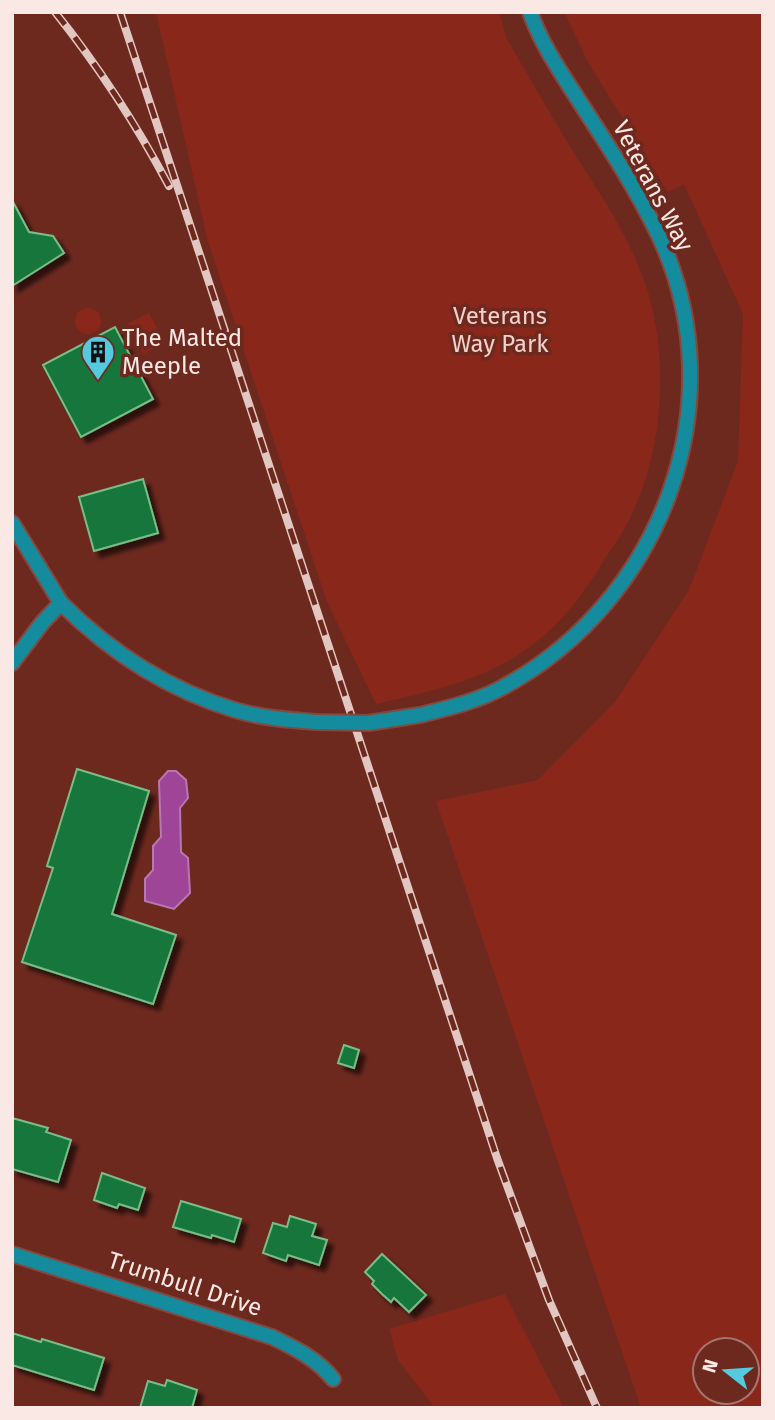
<svg xmlns="http://www.w3.org/2000/svg" width="775" height="1420" font-family="'Fira Sans',sans-serif">
<defs>
<filter id="shadow"><feDropShadow dx="6" dy="6" stdDeviation="2" flood-color="#0009"/></filter>
</defs>
<rect width="100%" height="100%" fill="#6e291f"/>
<g fill="#89271a" fill-rule="evenodd">
<path d="M156,12H499L507,39C528,75 549,112 571,148C601,196 631,237 648,292C669,364 663,452 629,520C622,534 613,547 604,560C578,604 548,640 502,664C464,685 418,694 376,704L327,602L208,242Z"/>
<path d="M564,12H763V1408H641L436,801L538,780L615,702L689,590L738,461L743,314L684,184L668,192L588,62ZM705,1350H747V1392H705Z"/>
<circle cx="88" cy="321" r="13"/>
<path d="M149,313L165,343L143,354L127,324Z"/>
<path d="M505,1294L564,1408H435L398,1360L389,1329Z"/>
</g>
<path fill="#9f4598" stroke="#ba76af" stroke-width="2" d="M168,771H176L186,780L188,798L180,808L181,852L188,858L190,893L174,909L145,901V879L153,870V846L161,837L159,781Z"/>
<g fill="#14763a" stroke="#7abd89" stroke-width="2" filter="url(#shadow)">
<path d="M12,200L29,232L53,236L64,253L12,286Z"/>
<path d="M115,327L153,399L81,437L43,365Z"/>
<path d="M143,479L158,533L94,551L79,497Z"/>
<path d="M77,769L149,791L112,914L176,935L153,1004L22,962L53,868L47,866Z"/>
<path d="M344,1045L359,1050L354,1068L338,1063Z"/>
<path d="M12,1118L48,1128L46,1132L71,1140L58,1182L12,1169Z"/>
<path d="M102,1173L145,1188L138,1210L119,1204L117,1208L94,1200Z"/>
<path d="M181,1201L241,1219L234,1242L212,1235L211,1238L173,1227Z"/>
<path d="M290,1216L316,1224L312,1236L327,1240L319,1265L288,1255L286,1261L263,1253L273,1223L287,1227Z"/>
<path d="M382,1254L426,1295L409,1312L394,1298L391,1302L382,1294L372,1284L374,1281L365,1272Z"/>
<path d="M12,1333L41,1342L42,1339L104,1358L94,1390L12,1365Z"/>
<path d="M167,1380L197,1390L192,1408H140L148,1381L165,1386Z"/>
</g>
<g fill="none" stroke-linecap="round" stroke-linejoin="round">
<defs>
<g id="street">
<path d="M12,523L61,603L42,623L12,663"/>
<path d="M61,603C110,652 169,690 235,710C262,718 289,720 316,722"/>
<path d="M420,715C448,708 479,701 505,686C662,600 737,402 659,236C637,190 609,147 581,104C562,74 542,46 530,12"/>
<path d="M12,1254L272,1337C295,1348 317,1359 333,1379"/>
</g>
</defs>
<use href="#street" stroke="#84483f" stroke-width="18"/>
<use href="#street" stroke="#158c9e" stroke-width="14"/>
<defs>
<g id="rail">
<path d="M55,12C99,67 136,124 169,186"/>
<path d="M120,12L497,1158L549,1300L597,1408"/>
</g>
</defs>
<use href="#rail" stroke="#e1c6c1" stroke-width="8"/>
<use href="#rail" stroke="#6e291f" stroke-width="5" stroke-dasharray="16" stroke-linecap="butt"/>
<defs>
<path id="street-bridge" d="M316,722L368,723L420,715"/>
</defs>
<use href="#street-bridge" stroke="#84483f" stroke-width="18" stroke-linecap="butt"/>
<use href="#street-bridge" stroke="#158c9e" stroke-width="14"/>
</g>
<defs>
<symbol id="building-pin" viewBox="-11 -11 22 30"><path d="M0 17L-7.5 6A9.5 9.5 0 1 1 7.5 6Z" fill="#54cade" stroke="#6e291f"/><path d="M-4-6H4V6H1V3H-1V6H-4ZM-2.5-4.3h1.7v1.8h-1.7ZM.8-4.3h1.7v1.8H.8ZM-2.5-1h1.7V.8h-1.7ZM.8-1h1.7V.8H.8Z" fill="#111"/></symbol>
</defs>
<g fill-rule="evenodd">
<use href="#building-pin" x="79" y="333" width="38" height="52"/>
</g>
<g text-anchor="middle" stroke-width="7" stroke-linejoin="round" paint-order="stroke">
<g font-size="24" fill="#fae8e5" stroke="#6e291f">
<text transform="translate(653 186) rotate(62)" y="8">Veterans Way</text>
<text transform="translate(185 1284) rotate(18)" y="8">Trumbull Drive</text>
</g>
<g font-size="24" fill="#f1d1cb" stroke="#6e291f">
<text x="500" y="324">Veterans<tspan x="500" dy="28">Way Park</tspan></text>
</g>
<g font-size="24" fill="#fae8e5" stroke="#6e291f" text-anchor="start">
<text x="122" y="346">The Malted<tspan x="122" dy="28">Meeple</tspan></text>
</g>
</g>
<rect width="775" height="1420" fill="none" stroke="#fae8e5" stroke-width="28"/>
<g transform="translate(726 1371) rotate(287)"><circle r="33" fill="#6e291f" stroke="#a6756e" stroke-width="2"/>
<path d="M0-5L12 26L0 18L-12 26Z" fill="#54cade"/>
<text y="-10" font-size="19" font-weight="bold" text-anchor="middle" fill="#fae8e5">N</text>
</g>
</svg>
